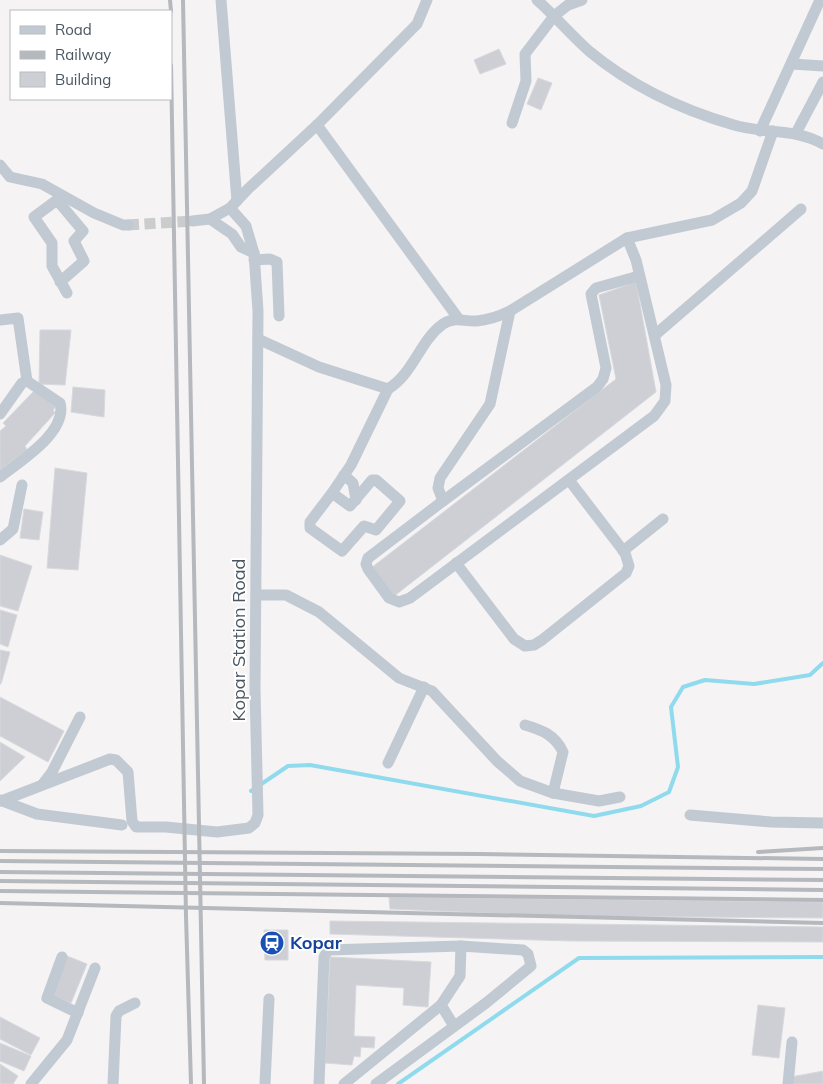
<svg xmlns="http://www.w3.org/2000/svg" width="823" height="1084" font-family="Mulish,sans-serif">
<rect width="100%" height="100%" fill="#f5f3f3"/>
<g fill="none" stroke-linecap="round" stroke-linejoin="round">
<g stroke="#90daee" stroke-width="4">
<path d="M251,791L288,766L310,765L594,816L641,806L669,792L678,767L671,707L683,687L705,680L754,684L810,675L823,663"/>
<path d="M398,1084L579,958L823,957"/>
</g>
</g>
<g fill="#cdcfd5" stroke="#d7d9de">
<path d="M499,49L506,64L480,74L474,60Z"/>
<path d="M538,78L552,83L541,110L527,104Z"/>
<path d="M636,282L656,392L393,597L371,568L616,379L599,295Z"/>
<path d="M40,330H71L65,385L39,384Z"/>
<path d="M73,387L105,390L104,417L71,412Z"/>
<path d="M36,389L57,405L53,410L55,413L25,446L27,450L0,470V431L6,426L3,423Z"/>
<path d="M55,468L87,473L78,570L47,568Z"/>
<path d="M24,509L43,512L39,540L20,538Z"/>
<path d="M0,555L32,566L18,611L0,606Z"/>
<path d="M0,610L17,615L8,647L0,644Z"/>
<path d="M0,650L10,652L1,684H0Z"/>
<path d="M0,697L64,731L48,762L0,736Z"/>
<path d="M0,742L25,757L0,781Z"/>
<path d="M389,897L823,902V918L555,916L390,909Z"/>
<path d="M330,921L823,927V942L571,941L330,934Z"/>
<path d="M264,930H288V960H265Z"/>
<path d="M67,956L87,964L71,1003L51,995Z"/>
<path d="M330,957L431,962L428,1007L403,1005L404,988L356,985L354,1036L375,1037L374,1048L361,1047L360,1057L354,1056L352,1065L325,1063Z"/>
<path d="M758,1005L785,1008L779,1058L752,1055Z"/>
<path d="M0,1017L40,1038L31,1055L0,1039Z"/>
<path d="M0,1043L31,1056L24,1071L0,1061Z"/>
<path d="M0,1064L18,1076L13,1084H0Z"/>
<path d="M823,1071V1084H792L791,1077Z"/>
</g>
<g fill="none" stroke-linecap="round" stroke-linejoin="round">
<path stroke="#caccce" stroke-width="11" stroke-dasharray="11 5.5" stroke-linecap="butt" d="M128,225L192,221"/>
<g stroke="#c1cad2" stroke-width="11">
<path d="M221,0L237,201"/>
<path d="M537,0C555,16 571,35 589,51C631,86 682,110 734,125C764,134 795,128 823,144"/>
<path d="M792,64L823,66"/>
<path d="M512,123L526,81L525,54L554,16L568,5L582,0"/>
<path d="M317,125L458,318"/>
<path d="M760,131L820,0"/>
<path d="M796,133L823,82"/>
<path d="M0,165L10,177L42,184L94,213L123,225H128"/>
<path d="M210,219L232,234L241,247L254,253"/>
<path d="M192,221L210,219L230,208L248,189L317,125L417,24L427,0"/>
<path d="M254,260L270,259L277,262L279,316"/>
<path d="M60,282L84,261L74,241L83,231L57,200L34,217L52,243V266L67,293"/>
<path d="M510,311L490,404L440,478L438,488L443,501L368,558L366,564L368,569L389,598L399,602L410,598L654,416L665,401L666,385L636,260L627,238"/>
<path d="M0,320L18,318L27,381"/>
<path d="M655,335L801,209"/>
<path d="M258,339L319,367L388,389C414,373 420,340 443,324C455,316 464,322 477,321C488,320 500,316 510,311L627,238L712,220L741,203L752,191L773,131"/>
<path d="M0,414L22,383L27,381L60,403C68,432 20,461 0,477"/>
<path d="M344,475L353,483L356,500"/>
<path d="M372,480H376L400,501L376,530L364,526L342,551L310,528V522L332,493L350,506Z"/>
<path d="M332,493L351,465L388,389"/>
<path d="M443,501L597,387L603,379L606,368L591,294L596,288L639,276"/>
<path d="M0,540L13,529L22,485"/>
<path d="M623,551L663,519"/>
<path d="M456,563L514,639L525,646L534,645L542,640L626,573L629,566L625,553L569,480"/>
<path d="M257,595H286L319,612L399,678L432,691L497,761L520,781L553,793L599,801L620,797"/>
<path d="M525,725C542,730 555,735 563,752L553,793"/>
<path d="M388,763L424,687"/>
<path d="M42,785L52,772L80,717"/>
<path d="M0,800L37,814L122,825"/>
<path d="M1,801L110,759L116,760L128,772L132,821L136,827H166L217,832L249,828L255,823L258,815L255,689L258,311L254,253L246,226L230,208"/>
<path d="M690,815L771,822L823,823"/>
<path d="M62,957L47,998L78,1013"/>
<path d="M31,1084L67,1040L95,968"/>
<path d="M113,1084L116,1016L119,1011L135,1003"/>
<path d="M265,1084L269,999"/>
<path d="M319,1084L324,957L328,950L461,946L460,976L441,1005L454,1026"/>
<path d="M344,1084L441,1005"/>
<path d="M376,1084L486,1003L531,966L528,954L523,950L461,946"/>
<path d="M788,1084L792,1042"/>
</g>
<g stroke="#b5b8bd" stroke-width="4">
<path d="M170,0L171,11"/>
<path d="M183,0L204,1084"/>
<path d="M171,65L186,916L191,1084"/>
<path d="M0,851L479,854L823,859"/>
<path d="M758,852L823,848"/>
<path d="M0,861L823,869"/>
<path d="M0,872L823,880"/>
<path d="M0,881L823,890"/>
<path d="M0,891L823,900"/>
<path d="M0,903L823,923"/>
</g>
</g>
<defs>
<symbol id="station-disc" viewBox="-11 -11 22 22"><circle r="9.5" fill="#1a4fb4" stroke="#fff"/><path d="M-3-6H3Q5-6 5-4V2Q5 4 3 4L4.5 6H3L1.5 4h-3L-3 6H-4.5L-3 4Q-5 4-5 2V-4Q-5-6-3-6ZM-3.5-4v3h7v-3ZM-3.5 1v1.5H-2V1ZM2 1v1.5H3.5V1Z" fill="#fff"/></symbol>
</defs>
<g fill-rule="evenodd">
<use href="#station-disc" x="258" y="929" width="28" height="28"/>
</g>
<g text-anchor="middle" stroke-width="4" stroke-linejoin="round" paint-order="stroke">
<g font-size="18" fill="#4a5661" stroke="#fff">
<text transform="translate(239 640) rotate(-90)" y="6">Kopar Station Road</text>
</g>
<g font-size="18" font-weight="bold" fill="#164399" stroke="#fff" text-anchor="start">
<text x="290" y="949">Kopar</text>
</g>
</g>
<rect x="10" y="10" width="162" height="90" fill="#ffffff" stroke="#b7bbc0"/>
<rect x="20" y="26" width="25" height="8" fill="#c1cad2" stroke="#b7bbc0"/>
<text x="55" y="35" font-size="15" fill="#4a5661">Road</text>
<rect x="20" y="51" width="25" height="8" fill="#b5b8bd" stroke="#b7bbc0"/>
<text x="55" y="60" font-size="15" fill="#4a5661">Railway</text>
<rect x="20" y="72" width="25" height="15" fill="#cdcfd5" stroke="#b7bbc0"/>
<text x="55" y="85" font-size="15" fill="#4a5661">Building</text>
</svg>
